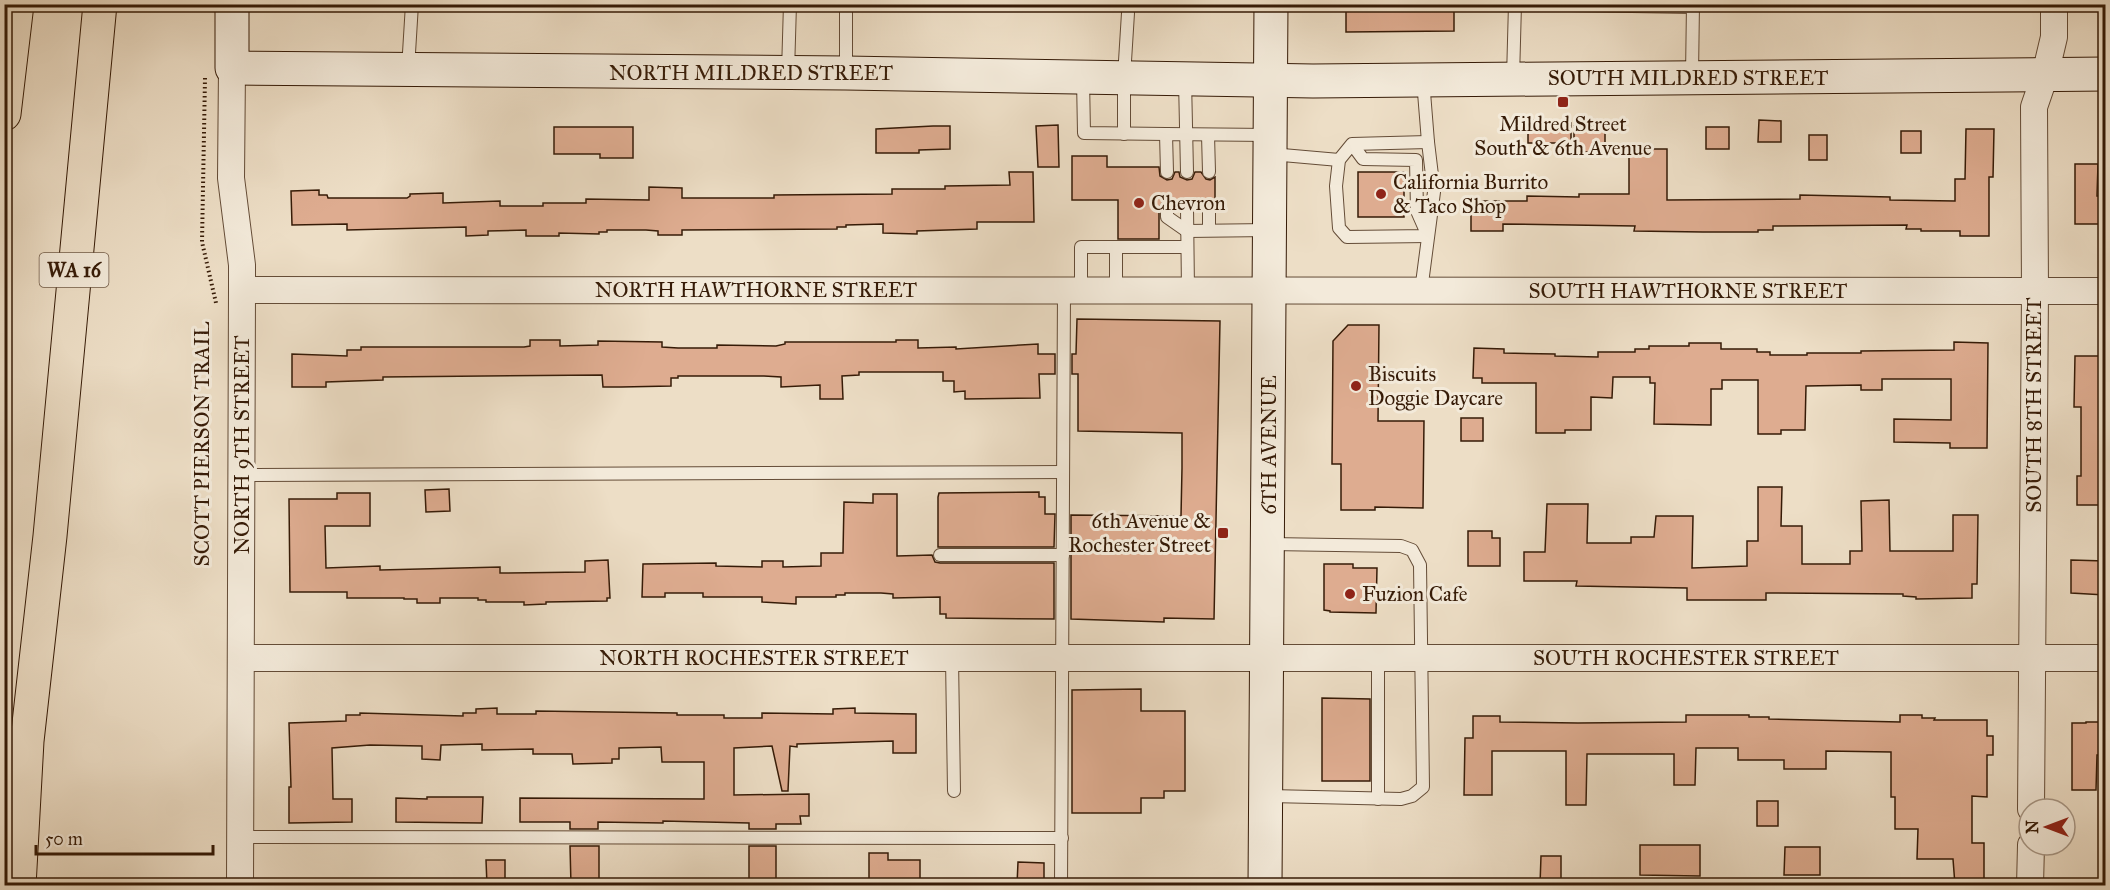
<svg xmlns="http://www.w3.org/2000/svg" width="2110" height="890" font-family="'IM FELL Great Primer',serif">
<rect width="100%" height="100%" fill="#eddec6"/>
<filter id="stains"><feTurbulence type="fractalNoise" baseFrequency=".00333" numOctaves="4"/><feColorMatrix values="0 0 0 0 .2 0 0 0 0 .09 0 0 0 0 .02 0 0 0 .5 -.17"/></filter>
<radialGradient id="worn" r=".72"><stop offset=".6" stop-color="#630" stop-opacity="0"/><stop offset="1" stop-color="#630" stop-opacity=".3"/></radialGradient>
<g fill="#deac90" stroke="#361b07" stroke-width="1.5">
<path d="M1346,4H1454V31L1346,32Z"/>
<path d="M1528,120H1557V123H1571V143H1528Z"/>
<path d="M1759,120L1781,121V142H1758Z"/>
<path d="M1058,125L1059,167H1038L1036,126Z"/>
<path d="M933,126H950V149L919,150V153H876V129Z"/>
<rect x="1574" y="126" width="31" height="26"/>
<path d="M554,127H633V158H600V154H554Z"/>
<rect x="1706" y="127" width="23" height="22"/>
<path d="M1966,129H1994L1993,177H1989V236H1960V231H1921V229H1906L1907,225L1773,226V230H1758V232H1703L1634,231L1635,226L1503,224V231H1471V201H1527V196L1579,197V194H1629V149H1667V200L1800,199V195L1890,197V200L1955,201V179H1965Z"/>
<rect x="1901" y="131" width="20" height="22"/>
<rect x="1809" y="135" width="18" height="25"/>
<path d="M1072,156H1107V167H1159L1160,176L1167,180L1172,179L1175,172H1179L1180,177L1187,180L1192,179L1195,172H1201L1206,179L1210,180L1215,177V203L1210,200L1205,201L1201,208H1195L1192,201L1186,200L1180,203L1179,208H1175L1172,201H1163L1159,208V239H1118V200H1072Z"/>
<path d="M2075,164H2098L2097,196H2106V224H2075Z"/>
<path d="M1009,172H1033L1034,222H977V229L917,231V234L883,233V224L846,225V227H837V229L682,230V235H658V231L646,230H607V232H599V234L559,233V236H526V230L488,231V235L466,236V227L347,230V224L292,225L291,191L319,190V195H327L328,198H407L410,196V194L443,193V203L500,201V206H543V203H586V199L649,200V187L682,188V198H774V195L892,194V189H945V186L1010,185Z"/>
<rect x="1358" y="172" width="46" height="45"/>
<path d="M1077,319L1220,321L1214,619L1164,618V622L1071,619V515L1181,516L1182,468V433L1078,431V374H1072V354H1076Z"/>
<path d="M1348,325H1379L1378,421H1424L1423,508L1375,507V510H1341V464H1332L1333,341Z"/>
<path d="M530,340H560V346L598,345V341L662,342V347L678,348H717V345L776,346L785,344V342H896V340H918V348L956,347V349L1038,344V354H1055V374H1039L1040,398L965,399V391L954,392V381H943V372H859V375L842,376L843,399H820V385L781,387V377L764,376H678V378H671V386L621,387H603L602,375L383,377V380L326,382V387H292V354L347,356V350H361V347H524L530,346Z"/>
<path d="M1954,342L1988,343L1987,448H1950V443L1894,442V419L1951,420V379H1882V390H1861V385L1806,386L1805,430H1781V434H1758V380H1722V389H1711V425L1654,424L1655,383H1650V377H1613L1612,398L1591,397V430H1565V433H1536V383H1482V378H1473L1474,348L1504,349V353L1555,354V356L1598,357V352H1635V349H1649V346H1689V343H1721V349H1757V352H1770V355H1807V353H1861V351L1954,350Z"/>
<path d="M2075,356H2106V385H2103L2102,437H2105V505H2077V476H2081V407H2074Z"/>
<rect x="1461" y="418" width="22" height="23"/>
<path d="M1758,487H1782L1781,526H1802V564H1850V551H1862L1861,501L1889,500L1890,551H1953V515H1978L1977,584H1972V598L1916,599V597L1903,596V594L1766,593V600H1687V588L1576,586L1577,581H1524V552H1545L1547,504H1588L1587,543H1631V537H1654L1656,516H1693L1692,568L1747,566V541H1758Z"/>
<path d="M449,489L450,511L426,512L425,490Z"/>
<path d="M1039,492V497H1045V514H1055L1054,547H938V497L939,493Z"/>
<path d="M337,493H370V526H325L326,568L380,566V570L500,567V573L585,572V561L608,560L610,598H607V601L546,602V604L524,605V602H486V600H478V598H440V603H417V599H404V598H347V592H290L289,499H337Z"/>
<path d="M873,494H897V556L932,555L935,562L940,563H1054V619L946,618V614H940V597L893,598V594L881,593H845V595H836V597H796V604L762,602V597H703V593H665V597H642L643,564L716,563V566L762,567V561H783V567L821,566V553H843L844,502L873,503Z"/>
<path d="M1468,531H1492V538H1500V566H1468Z"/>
<path d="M2071,560L2105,561V595L2071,593Z"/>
<path d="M1324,564H1353V568H1377L1376,613L1330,612V611L1324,610Z"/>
<path d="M1141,689V711H1185V791H1164V798H1141V813H1072V690Z"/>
<path d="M1322,698L1370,699V781H1322Z"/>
<path d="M497,708V714H536V711L677,713V715H724V718H762V713L833,714V709L855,708V713L916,714V753H893V741L797,744V747L790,746L788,791H782L772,746L734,748V795L809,794V816H800L801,824H776V829H749V823L663,821V823L598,822V829H570V822H520V798L704,799V762H662L661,747L619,748V759H612V763L573,764L572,754H533V749L482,750V744L441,745L440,760L422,759V746L370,745L332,748L333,799H352V822L289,823V787H291L289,723L346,721V715H360V713L463,716V713H476V709Z"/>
<path d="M1686,715H1749V717H1769V719L1900,722V715H1922V718H1935L1934,720H1987V736H1993V755H1987V797L1972,796V843H1984V885H1955L1953,859H1917L1918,829H1895V797H1891V752L1826,751V769H1784V760H1738V748H1696L1695,785H1674V754H1587L1586,805H1566V751H1492V795H1464L1465,738H1473V716H1500V722L1578,723L1686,722Z"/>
<path d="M2086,722H2106V755H2097L2096,790H2072V723H2086Z"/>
<path d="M427,797H483L482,823L396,822V798L427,799Z"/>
<rect x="1757" y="801" width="21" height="25"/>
<path d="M1640,845H1700V876L1640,875Z"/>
<path d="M570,846H599V885H571Z"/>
<rect x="749" y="846" width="27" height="37"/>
<path d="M1785,847H1820V875H1784Z"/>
<path d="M869,853H888V860H920V885H869Z"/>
<path d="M1541,856H1561V885H1540Z"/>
<path d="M486,860H505V885H487Z"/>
<path d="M1018,862L1044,863V885H1017Z"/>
</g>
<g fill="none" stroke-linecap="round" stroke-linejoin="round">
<defs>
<g id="lane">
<path d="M408,69L412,4"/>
<path d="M788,72L790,4"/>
<path d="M846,72V4"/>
<path d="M1692,75L1693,4"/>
<path d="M1513,78L1515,4L1693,7"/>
<path d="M1083,79L1084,133L1166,134"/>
<path d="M1185,80L1187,172"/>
<path d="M1124,134V77L1128,13"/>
<path d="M1208,135L1209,172"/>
<path d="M1352,144L1363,159L1416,160L1417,211L1428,236L1347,237L1339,228L1336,186L1339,160L1352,144L1428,142"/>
<path d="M1271,154L1339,160"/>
<path d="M1167,172L1166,134L1269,135"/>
<path d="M1167,208V217L1187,231L1269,230"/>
<path d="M1187,208L1188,290"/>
<path d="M1209,208V230"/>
<path d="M1116,247H1187"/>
<path d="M1081,290V247H1116V290"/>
<path d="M1421,291L1434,192L1428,142L1423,80"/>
<path d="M241,475L1063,472"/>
<path d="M940,555H1063"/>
<path d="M952,658L954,791"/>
<path d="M1378,658V799"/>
<path d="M1268,796L1401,799L1412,796L1423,787L1420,565L1412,550L1401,546L1269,544"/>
<path d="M240,837L1062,838"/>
<path d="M1061,886L1064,290"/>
</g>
<g id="street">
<path d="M232,68L231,178L242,265V290L240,886"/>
<path d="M242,290L2106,291"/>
<path d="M241,658H2106"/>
<path d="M2031,809L2035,291L2034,107L2045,75L2054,37V4"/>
<path d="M2030,886L2031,845"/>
</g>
<g id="secondary">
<path d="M232,4V68L846,73L1313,81L2106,74"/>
<path d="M1265,886L1271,4"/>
</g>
<g id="highway">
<path d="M4,114L17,4"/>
<path d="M19,886L27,741L50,536L100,4"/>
</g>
</defs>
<use href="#lane" stroke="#644c37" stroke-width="14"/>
<use href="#street" stroke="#644c37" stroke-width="28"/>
<use href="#secondary" stroke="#361b07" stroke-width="35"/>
<use href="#highway" stroke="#361b07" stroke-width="35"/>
<path stroke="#361b07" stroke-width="4" stroke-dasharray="1.5 3" stroke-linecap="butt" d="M205,78L202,242L216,303"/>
<use href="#lane" stroke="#f3eada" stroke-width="12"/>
<use href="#street" stroke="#f3eada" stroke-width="26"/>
<use href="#secondary" stroke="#f3eada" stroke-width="33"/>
<use href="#highway" stroke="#eddec6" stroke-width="33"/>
</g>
<g fill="#8f2418" stroke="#f3eada" stroke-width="2">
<rect x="1557" y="96" width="12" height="12" rx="3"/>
<circle cx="1381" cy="194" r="6"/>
<circle cx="1139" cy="203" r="6"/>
<circle cx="1356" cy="386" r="6"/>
<rect x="1217" y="527" width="12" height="12" rx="3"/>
<circle cx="1350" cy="594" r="6"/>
</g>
<g text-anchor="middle" stroke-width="6" stroke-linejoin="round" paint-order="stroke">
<rect fill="#f3eada" stroke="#6f5946" stroke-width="1.5" x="39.5" y="253" width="69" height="34" rx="4.5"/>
<g font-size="20" font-weight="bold" fill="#361b07">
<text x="74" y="277">WA 16</text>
</g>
<g font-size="21" fill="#361b07" stroke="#f3eada">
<text x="751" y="80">NORTH MILDRED STREET</text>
<text x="1688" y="85">SOUTH MILDRED STREET</text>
<text x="756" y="297">NORTH HAWTHORNE STREET</text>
<text x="1688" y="298">SOUTH HAWTHORNE STREET</text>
<text transform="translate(2034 405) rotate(-90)" y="7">SOUTH 8TH STREET</text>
<text transform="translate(202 444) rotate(-90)" y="7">SCOTT PIERSON TRAIL</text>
<text transform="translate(242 445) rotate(-90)" y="7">NORTH 9TH STREET</text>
<text transform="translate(1269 445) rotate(-90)" y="7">6TH AVENUE</text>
<text x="754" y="665">NORTH ROCHESTER STREET</text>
<text x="1686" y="665">SOUTH ROCHESTER STREET</text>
</g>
<g font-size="21" fill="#361b07" stroke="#f3eada" text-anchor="start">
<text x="1563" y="131" text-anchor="middle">Mildred Street<tspan x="1563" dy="24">South &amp; 6th Avenue</tspan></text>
<text x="1393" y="189">California Burrito<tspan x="1393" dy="24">&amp; Taco Shop</tspan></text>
<text x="1151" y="210">Chevron</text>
<text x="1368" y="381">Biscuits<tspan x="1368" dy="24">Doggie Daycare</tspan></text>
<text x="1211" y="528" text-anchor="end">6th Avenue &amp;<tspan x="1211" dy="24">Rochester Street</tspan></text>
<text x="1362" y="601">Fuzion Cafe</text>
</g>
</g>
<rect width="2110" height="890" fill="none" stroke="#eddec6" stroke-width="24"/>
<rect x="6" y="6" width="2098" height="878" fill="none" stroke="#361b07" stroke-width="3"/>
<rect x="12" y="12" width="2086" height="866" fill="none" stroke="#361b07" stroke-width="1.5"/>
<g transform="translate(2047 827) rotate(270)"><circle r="28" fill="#f3eada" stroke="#a79786" stroke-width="1.5"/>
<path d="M0-4.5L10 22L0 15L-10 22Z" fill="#8f2418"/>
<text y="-9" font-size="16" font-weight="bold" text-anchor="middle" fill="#361b07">N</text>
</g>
<path d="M36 845v9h177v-9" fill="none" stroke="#361b07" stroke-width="3"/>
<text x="45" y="845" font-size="18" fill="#361b07" stroke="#f3eada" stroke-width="4.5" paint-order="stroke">50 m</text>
<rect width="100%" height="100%" filter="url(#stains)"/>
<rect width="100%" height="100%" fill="url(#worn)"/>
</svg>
